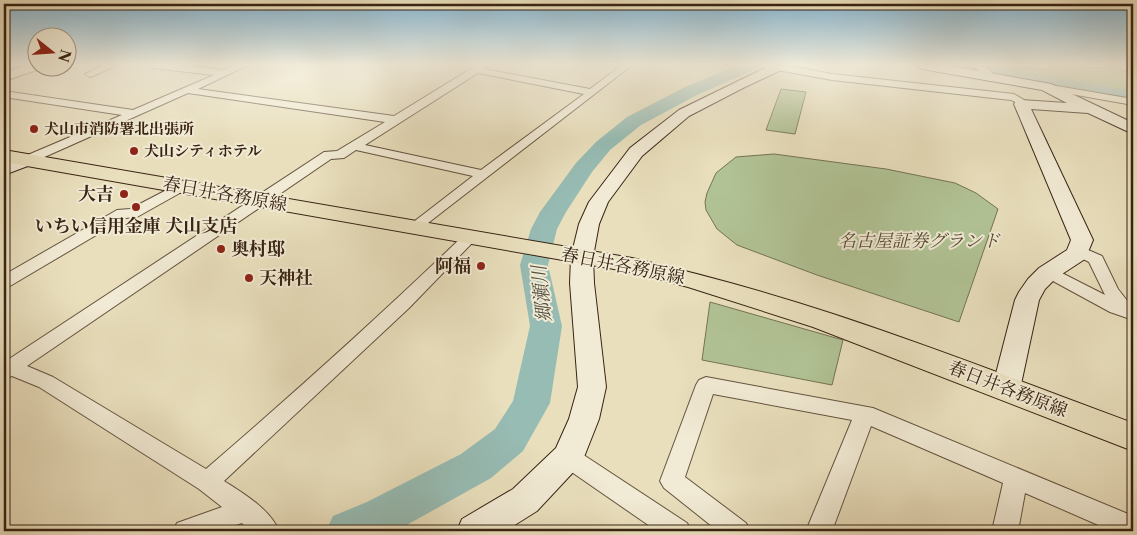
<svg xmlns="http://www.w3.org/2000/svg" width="1137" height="535" font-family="'Libre Caslon Text','Noto Serif JP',serif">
<rect width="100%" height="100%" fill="#e9dfbd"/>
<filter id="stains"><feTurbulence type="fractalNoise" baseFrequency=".004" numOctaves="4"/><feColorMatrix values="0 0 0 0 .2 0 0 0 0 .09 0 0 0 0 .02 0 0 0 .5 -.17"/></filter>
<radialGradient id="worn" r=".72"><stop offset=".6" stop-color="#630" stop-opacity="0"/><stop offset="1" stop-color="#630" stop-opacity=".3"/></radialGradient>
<g fill="#b1c395" stroke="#747354">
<path d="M984,65L1049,69H1052L1050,67L1058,65L1110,69L1107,65H1117L1123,71L1133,74V93L996,70Z"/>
<path d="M781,89L806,92L795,134L766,130Z"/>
<path d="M774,154L886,169L955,183L976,193L998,209L959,322L817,275L737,245L717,229L706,210L705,202L707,193L716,173L736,157Z"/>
<path d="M710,302L843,340L832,385L702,360Z"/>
</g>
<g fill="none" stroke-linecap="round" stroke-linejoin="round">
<g fill="#97bcb4" fill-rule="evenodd">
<path d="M738,65H760L758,68L697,95L641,125L610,150L592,172L566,212L557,229L548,265L562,326L550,403L523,451L491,478L396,531H326L333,516L367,502L461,454L495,429L513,401L530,326L520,265L531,229L540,212L576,163L596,142L627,117L685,87Z"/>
<path d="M945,65H983L1133,91V101L953,70L947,68Z"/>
</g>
<defs>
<g id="street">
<path d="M104,65H117L93,76L90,77L85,74Z"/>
<path d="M148,65H179L224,70L236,65H248L198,89L394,116L477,65H488L484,69L590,89L622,65H632L419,230H409L407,227L473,176L356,150L344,158L331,159L27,366L53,377L206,469C294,393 381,315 465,234H475L478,237L475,240L409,308L224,481C244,494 270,509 279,531H249L242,523L218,531H173L177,523L222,507L199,489L39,387L12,376L4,379V358L9,359L324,152L337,151L385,122L188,93L31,163H23L21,160L23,157L122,115L4,97V91L133,110L214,75L152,68ZM478,73L584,94L481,170L365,145Z"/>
<path d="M762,65H783L832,74L1014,94L1029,103L1024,106L1011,100L832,80L766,68Z"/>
<path d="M971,65C982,65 990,67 995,78L990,81L987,80L984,74Z"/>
<path d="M1051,85L1133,99V105L1048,90V86Z"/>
<path d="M182,182L189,186L187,189L137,217L125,218L10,286L4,287V275L117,210L130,209Z"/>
<path d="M1079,246L1102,256L1118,289L1129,303L1127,305L1133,308V320L1110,312L1042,275L1040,272L1042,269H1054L1105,295L1089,262L1073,254L1071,251L1073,248Z"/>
<path d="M706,377L873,408L1133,516V531H1112L1025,493L1018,531H992L1003,483L871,426L832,531H806L852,420L713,394L685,477L746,523L750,531H718L664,488L660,481L696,385L699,380Z"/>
<path d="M568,447L576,450L687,523L691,531H657L560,464L557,457L560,450Z"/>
</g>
<g id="secondary">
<path d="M27,65L43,68L4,81V73Z"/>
<path d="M771,65H793L791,68L779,71L743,88L689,116L642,156L608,202L599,224L593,257L594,283L606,387L599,419L584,457L579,466L537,511L505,531H457L462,519L513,489L556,448L569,419L578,387L570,283L571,257L579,224L589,202L630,148L679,110Z"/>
<path d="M916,65H945L1051,84L1133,123V134L1088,113L1031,109L1093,240L1085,259L1056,278L1045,289L1039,300L1020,389L1016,396L1006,400L996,396L992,389L1015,300L1019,292L1028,279L1039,268L1067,250L1071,240L1014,104L1016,101L1021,100L1067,103L1042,90L922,69Z"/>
<path d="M27,155L33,156L36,160L33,164L4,175V164Z"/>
</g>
<path id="primary" d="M4,150L632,258C700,274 767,292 833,314C934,347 1033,386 1133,423V451L813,327L688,287L631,272L4,162Z"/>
</defs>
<use href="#street" stroke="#64523e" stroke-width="2"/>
<use href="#secondary" stroke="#382313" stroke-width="2"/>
<use href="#primary" stroke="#382313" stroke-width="2"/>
<use href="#street" fill="#f1ead4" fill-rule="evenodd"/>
<use href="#secondary" fill="#f1ead4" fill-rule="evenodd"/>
<use href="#primary" fill="#e9dfbd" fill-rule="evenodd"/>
</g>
<linearGradient id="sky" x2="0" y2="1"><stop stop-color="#87b7d3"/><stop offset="0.46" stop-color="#f5f1e1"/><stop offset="1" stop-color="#f5f1e1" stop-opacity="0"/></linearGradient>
<rect width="1137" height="140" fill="url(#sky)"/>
<g fill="#8f2418" stroke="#f1ead4" stroke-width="2">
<circle cx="34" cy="129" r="5"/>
<circle cx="134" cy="151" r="5"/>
<circle cx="124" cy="194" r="5"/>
<circle cx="136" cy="207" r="5"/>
<circle cx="221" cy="249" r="5"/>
<circle cx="481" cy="266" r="5"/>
<circle cx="249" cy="278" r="5"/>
</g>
<g text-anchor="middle" stroke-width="4" stroke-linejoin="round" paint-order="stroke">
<g font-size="15" font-weight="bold" fill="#382313" stroke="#f1ead4" text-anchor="start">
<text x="44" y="134">犬山市消防署北出張所</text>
<text x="144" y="156">犬山シティホテル</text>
</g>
<g font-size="18" font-weight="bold" fill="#382313" stroke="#f1ead4" text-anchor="end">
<text x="114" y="200">大吉</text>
<text x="136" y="232" text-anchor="middle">いちい信用金庫 犬山支店</text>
<text x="231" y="255" text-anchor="start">奥村邸</text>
<text x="471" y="272">阿福</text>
<text x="259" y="284" text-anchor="start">天神社</text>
</g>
<g font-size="18" fill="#382313" stroke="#f1ead4">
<text transform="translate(225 194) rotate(10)" y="6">春日井各務原線</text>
<text transform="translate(623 266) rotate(11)" y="6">春日井各務原線</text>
<text transform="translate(1008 389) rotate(21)" y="6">春日井各務原線</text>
</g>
<g font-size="18" font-style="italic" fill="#564b34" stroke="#f1ead4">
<text x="919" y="247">名古屋証券グランド</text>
</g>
<g font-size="19" font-style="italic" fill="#545143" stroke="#f1ead4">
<text transform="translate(541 294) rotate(-96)" y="7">郷瀬川</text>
</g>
</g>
<rect width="1137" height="535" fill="none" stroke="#e9dfbd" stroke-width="20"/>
<rect x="5" y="5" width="1127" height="525" fill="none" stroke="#382313" stroke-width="2.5"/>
<rect x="10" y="10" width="1117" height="515" fill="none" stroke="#382313"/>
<g transform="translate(52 52) rotate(107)"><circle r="24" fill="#f1ead4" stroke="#a79a87"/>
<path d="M0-4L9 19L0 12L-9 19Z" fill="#8f2418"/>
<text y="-8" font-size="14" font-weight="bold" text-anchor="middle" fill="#382313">N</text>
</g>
<rect width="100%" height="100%" filter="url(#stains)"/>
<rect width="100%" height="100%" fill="url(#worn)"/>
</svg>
